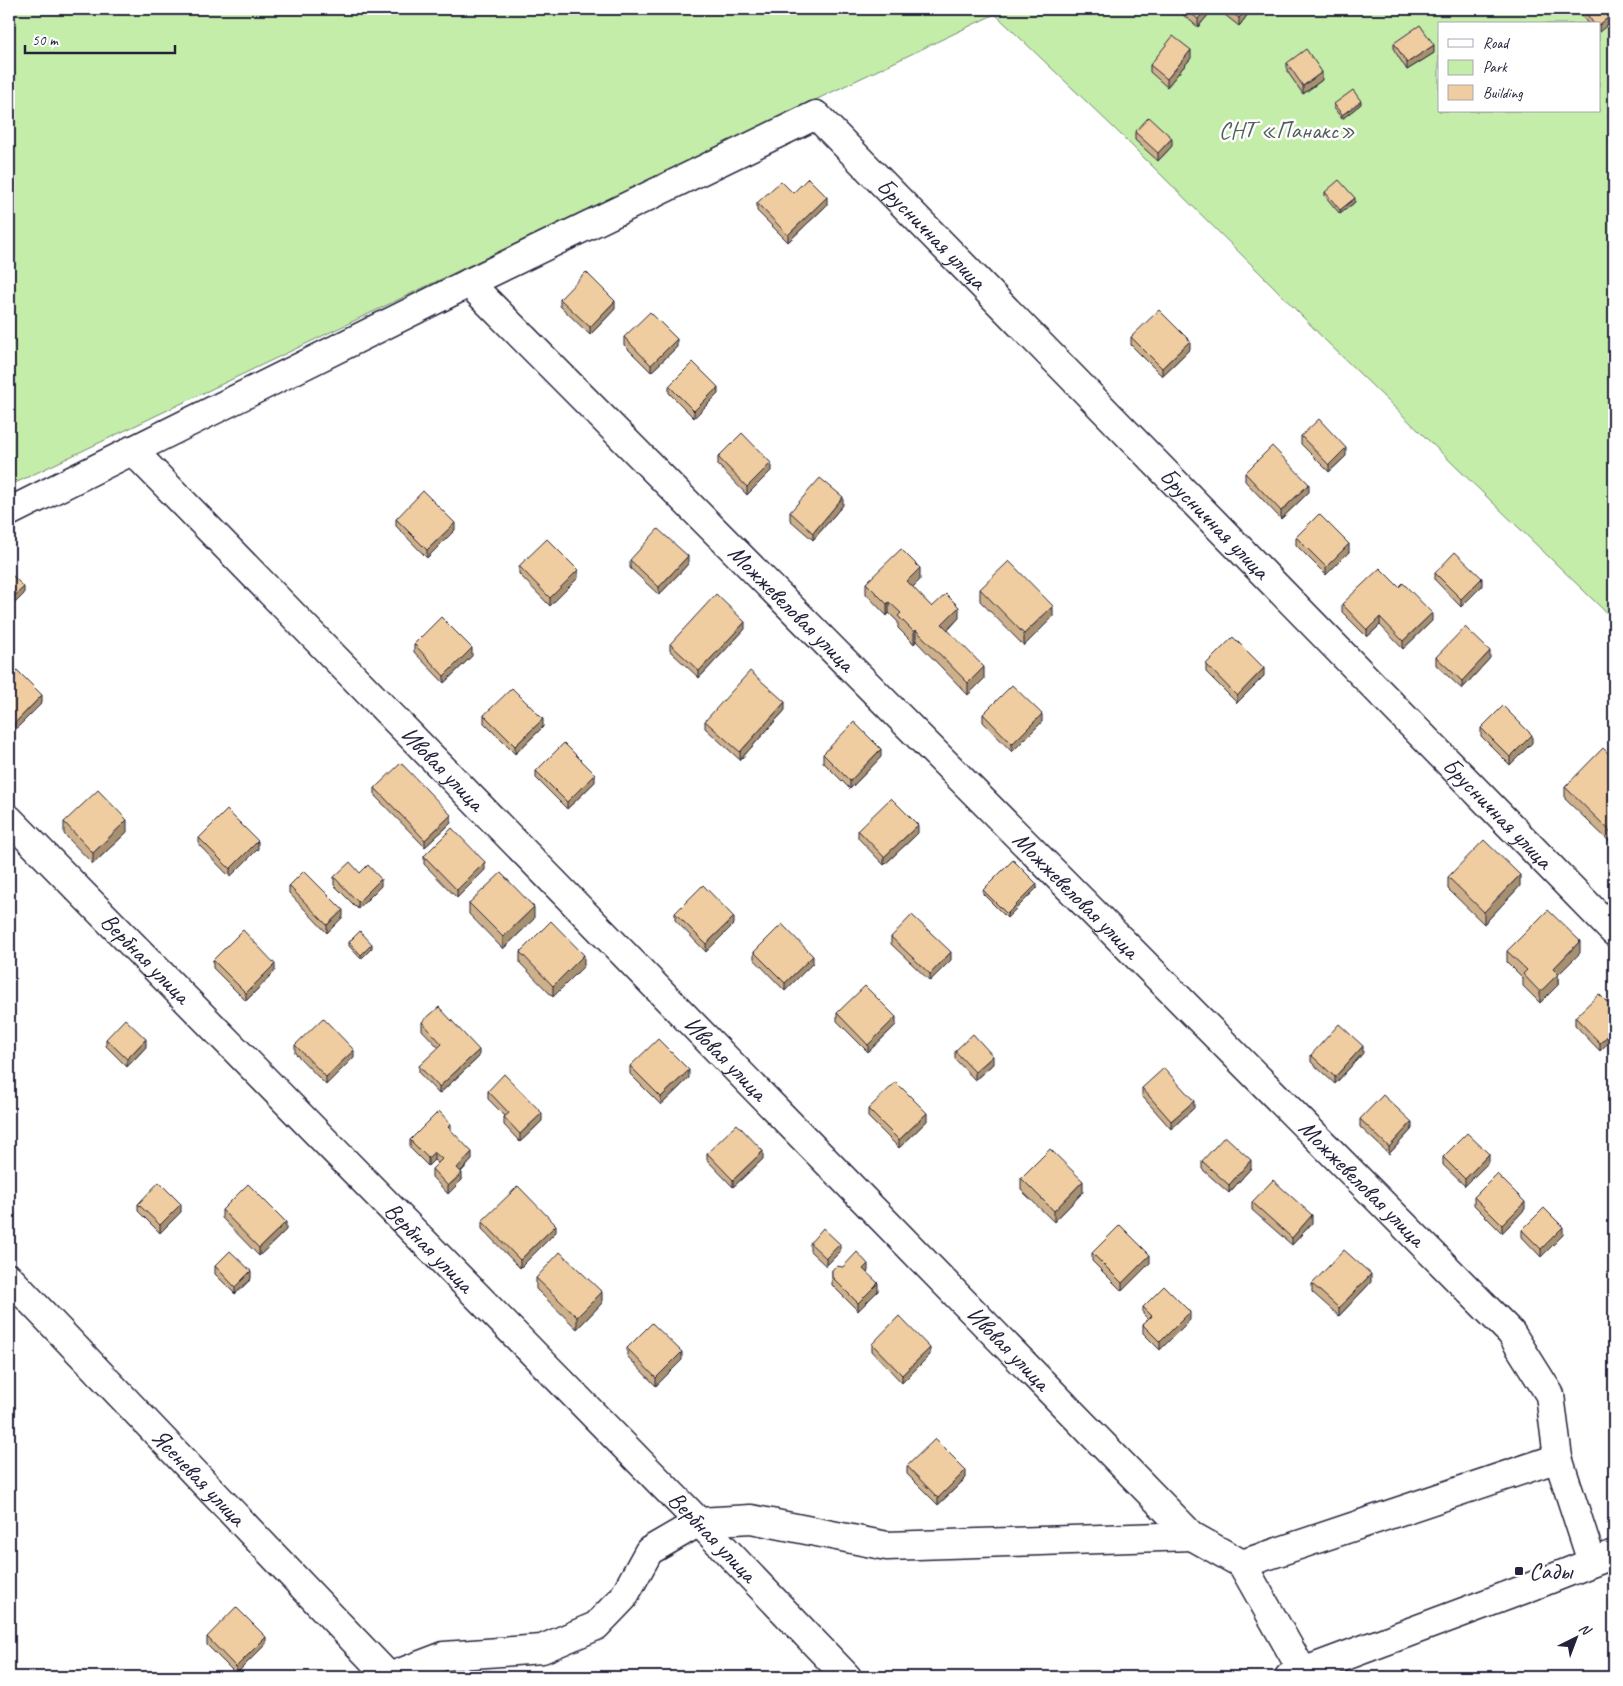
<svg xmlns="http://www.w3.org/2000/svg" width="1623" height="1686" font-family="Caveat,sans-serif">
<rect width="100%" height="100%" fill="#fff"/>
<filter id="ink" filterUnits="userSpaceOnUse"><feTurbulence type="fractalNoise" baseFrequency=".02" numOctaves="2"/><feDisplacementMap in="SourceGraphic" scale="10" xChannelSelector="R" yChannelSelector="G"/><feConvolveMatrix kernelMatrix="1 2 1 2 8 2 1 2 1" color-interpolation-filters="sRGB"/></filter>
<g filter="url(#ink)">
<path fill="#c4eda9" stroke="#738872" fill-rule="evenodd" d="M9,9H1614V620L1324,339L1274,287L1115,129L995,14L9,486ZM1439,24H1599V111H1439Z"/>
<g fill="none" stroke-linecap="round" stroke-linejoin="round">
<defs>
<g id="minor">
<path id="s1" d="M469,283L1511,1333L1550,1395L1558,1458L1592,1562"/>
<path id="s2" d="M132,450L1192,1536L1242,1564L1303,1672"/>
<path id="s3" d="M9,512L469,283L816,115L1614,932"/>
<path id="s4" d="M9,819L699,1522L847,1677"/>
<path id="s5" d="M9,1278L389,1677"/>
<path d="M1242,1564L1558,1458"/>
<path d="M389,1677L444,1656L542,1649L596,1626L623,1598L649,1551L699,1522L751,1519L887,1546L1192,1536"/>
<path d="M1289,1677L1525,1589L1614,1554"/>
</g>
</defs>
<use href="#minor" stroke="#22223b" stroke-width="31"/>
<use href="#minor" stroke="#fff" stroke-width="28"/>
</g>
<g fill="#ceb08a" stroke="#22223b">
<path d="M1177,9H1213L1198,27L1177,10Z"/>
<path d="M1225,9H1252L1239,26L1225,15Z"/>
<path d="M1582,9L1599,24H1588L1582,16Z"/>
<path d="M1394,43L1434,53L1407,70L1394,50Z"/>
<path d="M1191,58L1167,87L1150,72V65Z"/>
<path d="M1287,63L1322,80L1303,94L1287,71Z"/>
<path d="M1334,104H1361L1342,119L1334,108Z"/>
<path d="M1135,132L1172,146L1158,161L1135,140Z"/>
<path d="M1325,192L1355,202L1340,214L1325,196Z"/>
<path d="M793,193L827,205L788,242L757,211V203Z"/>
<path d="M560,299L615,309L590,335L560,306Z"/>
<path d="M624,337L677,347L651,372L624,345Z"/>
<path d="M1131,337L1190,349L1162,376L1131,345Z"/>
<path d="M669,386L718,394L694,418L669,393Z"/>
<path d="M1301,436L1346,456L1329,472L1301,444Z"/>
<path d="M718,457L771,471L747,495L718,465Z"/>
<path d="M1245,473L1309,492L1281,519L1245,481Z"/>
<path d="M843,505L813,540L790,520V512Z"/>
<path d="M396,519L455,530L427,558L396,526Z"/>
<path d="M1296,537L1349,552L1326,575L1296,545Z"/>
<path d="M630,560L688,564L659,595L630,568Z"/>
<path d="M519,566L578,578L550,606L519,574Z"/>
<path d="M1435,573L1482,586L1461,607L1435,580Z"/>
<path d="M920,580L912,587L932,607L959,618L948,630L984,679L968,695L916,641L914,644L898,628V622L889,613L887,616L866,594V583Z"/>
<path d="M1399,587L1432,621L1403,649L1380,625L1367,637L1342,612V604Z"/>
<path d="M980,589L1053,617L1024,646L980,601Z"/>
<path d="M745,629L699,678L670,651V644Z"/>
<path d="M414,644L472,656L444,683L414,652Z"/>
<path d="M1436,657L1490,658L1462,689L1436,665Z"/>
<path d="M1206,664L1264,676L1237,703L1206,672Z"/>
<path d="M9,670L42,703L12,733L9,730Z"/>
<path d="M785,710L740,760L705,728V721Z"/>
<path d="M983,714L1042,722L1012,752L983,722Z"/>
<path d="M484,715L543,727L515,754L484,723Z"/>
<path d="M1481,728L1532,743L1510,765L1481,736Z"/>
<path d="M823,754L881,757L850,789L823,762Z"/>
<path d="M1614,759V842L1612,844L1565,799V787Z"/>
<path d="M536,771L595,782L567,809L536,778Z"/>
<path d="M375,788L451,823L425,847L375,796Z"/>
<path d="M64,822L127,832L93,864L64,834Z"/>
<path d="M858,830L918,833L884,865L858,838Z"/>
<path d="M199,838L258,849L230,877L199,845Z"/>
<path d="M424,856L485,870L457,898L424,864Z"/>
<path d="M360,873L381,886L358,909L334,885V877Z"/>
<path d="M1448,877L1520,886L1484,924L1448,889Z"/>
<path d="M289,886L343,917L327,933L289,893Z"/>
<path d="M1037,888L1007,918L983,894V890Z"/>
<path d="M469,903L534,919L503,949L469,914Z"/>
<path d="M675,913L734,924L706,952L675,920Z"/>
<path d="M891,937L951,960L930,981L891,944Z"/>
<path d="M349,942L372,948L361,959L349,946Z"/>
<path d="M1507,951L1580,953L1558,975V985L1540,1003L1523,986V978L1507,962Z"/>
<path d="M520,952L584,966L553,997L520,963Z"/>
<path d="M754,952L813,963L785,991L754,959Z"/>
<path d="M213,960L275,971L246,1001L213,968Z"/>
<path d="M1614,1009V1037L1600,1051L1575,1025V1017Z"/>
<path d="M837,1013L896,1025L868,1052L837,1021Z"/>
<path d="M422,1022L479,1057L439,1094L419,1073V1066L439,1048L422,1030Z"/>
<path d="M106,1039L146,1047L127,1067L106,1046Z"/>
<path d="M295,1045L354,1057L326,1085L295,1053Z"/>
<path d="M955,1051L993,1064L975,1080L955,1059Z"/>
<path d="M1363,1053L1335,1084L1311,1062V1055Z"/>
<path d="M630,1066L689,1078L661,1105L630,1074Z"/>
<path d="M1142,1088L1194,1108L1171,1129L1142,1096Z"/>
<path d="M488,1091L542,1121L520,1142L504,1125V1117L505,1116L488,1099Z"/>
<path d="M868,1109L927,1121L899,1148L868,1117Z"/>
<path d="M1360,1119L1412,1129L1389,1154L1360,1127Z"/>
<path d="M451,1131L472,1160L461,1172L462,1180L448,1194L432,1177V1169L438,1163L434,1160L428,1166L410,1148V1140Z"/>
<path d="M707,1153L763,1159L733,1187L707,1160Z"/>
<path d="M1443,1157L1489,1162L1465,1186L1443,1165Z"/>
<path d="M1202,1161L1251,1168L1229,1193L1202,1169Z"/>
<path d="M1021,1178L1083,1192L1054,1222L1021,1190Z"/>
<path d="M1474,1197L1525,1209L1502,1233L1474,1205Z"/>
<path d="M1252,1202L1312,1223L1292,1245L1252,1210Z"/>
<path d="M138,1204L181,1212L160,1233L138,1211Z"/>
<path d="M222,1210L286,1230L259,1256L222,1218Z"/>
<path d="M482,1221L556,1232L520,1268L482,1229Z"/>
<path d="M1522,1230L1563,1235L1541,1257L1522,1237Z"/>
<path d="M810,1243L840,1252L826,1266L810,1251Z"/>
<path d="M1092,1253L1150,1263L1122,1291L1092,1261Z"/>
<path d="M215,1266L251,1279L235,1294L215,1274Z"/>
<path d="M832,1270L868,1271L867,1273L878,1291L858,1311L832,1285Z"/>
<path d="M536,1278L602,1303L577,1329L536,1289Z"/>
<path d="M1371,1282L1339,1316L1312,1292V1284Z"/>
<path d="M1143,1307L1190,1320L1160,1350L1143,1333V1325L1148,1319L1143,1314Z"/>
<path d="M872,1344L930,1355L902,1383L872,1351Z"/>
<path d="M627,1348L682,1360L656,1386L627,1356Z"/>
<path d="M907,1466L966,1478L938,1505L907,1474Z"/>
<path d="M207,1637L266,1644L236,1674L207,1645Z"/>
</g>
<g fill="#a79070" stroke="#22223b">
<path d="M1207,9H1213L1198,27V19Z"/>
<path d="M1246,9H1252L1239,26V18Z"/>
<path d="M1614,13V20L1599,32V25Z"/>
<path d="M1434,45V53L1407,70V63Z"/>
<path d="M1191,50V58L1167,87V79Z"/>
<path d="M1322,72V80L1303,94V86Z"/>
<path d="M1361,101V104L1342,119V115Z"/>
<path d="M1172,138V146L1158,161V153Z"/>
<path d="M827,197V205L788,242V235Z"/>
<path d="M1355,198V202L1340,214V210Z"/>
<path d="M615,301V309L590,335V327Z"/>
<path d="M677,339V347L651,372V365Z"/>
<path d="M1190,341V349L1162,376V368Z"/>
<path d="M718,387V394L694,418V411Z"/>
<path d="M1346,448V456L1329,472V465Z"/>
<path d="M771,463V471L747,495V487Z"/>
<path d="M1309,484V492L1281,519V511Z"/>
<path d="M843,497V505L813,540V533Z"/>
<path d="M455,523V530L427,558V550Z"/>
<path d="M1349,544V552L1326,575V567Z"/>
<path d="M688,556V564L659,595V587Z"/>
<path d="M920,568V580L907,593V581Z"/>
<path d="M578,570V578L550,606V598Z"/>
<path d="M1482,578V586L1461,607V599Z"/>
<path d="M24,587V594L9,609V601Z"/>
<path d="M889,602V613L887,616V604Z"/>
<path d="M1053,606V617L1024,646V634Z"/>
<path d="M959,607V618L942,635V624Z"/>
<path d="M1432,613V621L1403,649V641Z"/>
<path d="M1380,617V625L1367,637V630Z"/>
<path d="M745,622V629L699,678V671Z"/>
<path d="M916,630V641L914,644V632Z"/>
<path d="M472,648V656L444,683V676Z"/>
<path d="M1490,651V658L1462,689V681Z"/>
<path d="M984,667V679L968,695V683Z"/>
<path d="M1264,668V676L1237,703V696Z"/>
<path d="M42,695V703L12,733V726Z"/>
<path d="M785,702V710L740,760V752Z"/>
<path d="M1042,714V722L1012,752V744Z"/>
<path d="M543,719V727L515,754V746Z"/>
<path d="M1532,735V743L1510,765V757Z"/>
<path d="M881,749V757L850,789V781Z"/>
<path d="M595,774V782L567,809V802Z"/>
<path d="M451,815V823L425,847V840Z"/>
<path d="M127,820V832L93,864V853Z"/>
<path d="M918,825V833L884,865V857Z"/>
<path d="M1614,830V842L1612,844V833Z"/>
<path d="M258,841V849L230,877V869Z"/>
<path d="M485,862V870L457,898V890Z"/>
<path d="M1520,875V886L1484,924V912Z"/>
<path d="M381,879V886L358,909V902Z"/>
<path d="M1037,884V888L1007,918V914Z"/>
<path d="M534,907V919L503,949V937Z"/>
<path d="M343,910V917L327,933V925Z"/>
<path d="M734,917V924L706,952V944Z"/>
<path d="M1580,941V953L1558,975V985L1540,1003V992L1553,969Z"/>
<path d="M372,944V948L361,959V955Z"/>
<path d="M951,952V960L930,981V974Z"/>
<path d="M584,955V966L553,997V986Z"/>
<path d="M813,956V963L785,991V983Z"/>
<path d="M275,964V971L246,1001V993Z"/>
<path d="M896,1017V1025L868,1052V1045Z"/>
<path d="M1614,1030V1037L1600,1051V1043Z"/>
<path d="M146,1039V1047L127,1067V1059Z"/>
<path d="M1363,1046V1053L1335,1084V1077Z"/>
<path d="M354,1050V1057L326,1085V1077Z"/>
<path d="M479,1050V1057L439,1094V1087Z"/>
<path d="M993,1056V1064L975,1080V1072Z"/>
<path d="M689,1070V1078L661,1105V1097Z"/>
<path d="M1194,1101V1108L1171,1129V1121Z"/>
<path d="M542,1113V1121L520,1142V1134Z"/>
<path d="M927,1113V1121L899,1148V1140Z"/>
<path d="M1412,1122V1129L1389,1154V1147Z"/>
<path d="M451,1124V1131L448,1127Z"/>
<path d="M763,1151V1159L733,1187V1180Z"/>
<path d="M434,1152V1160L428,1166V1158Z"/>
<path d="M472,1152V1160L457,1175V1168Z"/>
<path d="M1489,1154V1162L1465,1186V1179Z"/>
<path d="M1251,1160V1168L1229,1193V1185Z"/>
<path d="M462,1173V1180L448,1194V1186Z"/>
<path d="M1083,1181V1192L1054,1222V1211Z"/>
<path d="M1525,1202V1209L1502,1233V1225Z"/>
<path d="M181,1204V1212L160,1233V1225Z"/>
<path d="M1312,1215V1223L1292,1245V1238Z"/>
<path d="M286,1222V1230L259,1256V1248Z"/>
<path d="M556,1225V1232L520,1268V1260Z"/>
<path d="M1563,1227V1235L1541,1257V1249Z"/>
<path d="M840,1244V1252L826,1266V1258Z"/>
<path d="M1150,1255V1263L1122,1291V1283Z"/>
<path d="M868,1264V1271L863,1276V1269Z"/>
<path d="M251,1271V1279L235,1294V1287Z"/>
<path d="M1371,1274V1282L1339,1316V1308Z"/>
<path d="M878,1283V1291L858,1311V1303Z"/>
<path d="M602,1292V1303L577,1329V1317Z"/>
<path d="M1190,1312V1320L1160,1350V1342Z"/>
<path d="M930,1348V1355L902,1383V1375Z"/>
<path d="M682,1352V1360L656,1386V1378Z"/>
<path d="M966,1470V1478L938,1505V1498Z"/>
<path d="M266,1637V1644L236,1674V1667Z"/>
</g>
<g fill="#efcda0" stroke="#22223b">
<path d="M1185,9H1207L1198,19Z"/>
<path d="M1227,9H1246L1239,18Z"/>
<path d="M1583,9H1614V13L1599,25V24H1594Z"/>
<path d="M1420,25L1434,45L1407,63L1394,43Z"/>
<path d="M1173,36L1191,50L1167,79L1150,65Z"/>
<path d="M1306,49L1322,72L1303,86L1287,63Z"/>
<path d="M1353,90L1361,101L1342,115L1334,104Z"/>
<path d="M1149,117L1172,138L1158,153L1135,132Z"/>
<path d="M808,178L827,197L788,235L757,203L781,181L793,193Z"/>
<path d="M1339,180L1355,198L1340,210L1325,192Z"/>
<path d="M586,272L615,301L590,327L560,299Z"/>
<path d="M1159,310L1190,341L1162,368L1131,337Z"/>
<path d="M650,312L677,339L651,365L624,337Z"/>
<path d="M693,362L718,387L694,411L669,386Z"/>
<path d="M1319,419L1346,448L1329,465L1301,436Z"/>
<path d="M742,433L771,463L747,487L718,457Z"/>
<path d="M1272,446L1309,484L1281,511L1245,473Z"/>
<path d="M820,478L843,497L813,533L790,512Z"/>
<path d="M423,491L455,523L427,550L396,519Z"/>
<path d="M1319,514L1349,544L1326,567L1296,537Z"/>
<path d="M658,529L688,556L659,587L630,560Z"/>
<path d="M547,539L578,570L550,598L519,566Z"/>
<path d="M901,549L920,568L907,581L932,607L946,594L959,607L942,624L984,667L968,683L916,630L914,632L898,616L901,613L889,602L887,604L866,583Z"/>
<path d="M1455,552L1482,578L1461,599L1435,573Z"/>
<path d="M1009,561L1053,606L1024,634L980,589Z"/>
<path d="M1380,568L1399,587L1403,583L1432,613L1403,641L1380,617L1367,630L1342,604Z"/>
<path d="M9,572L24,587L9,601Z"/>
<path d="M716,594L745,622L699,671L670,644Z"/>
<path d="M441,617L472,648L444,676L414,644Z"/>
<path d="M1465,627L1490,651L1462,681L1436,657Z"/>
<path d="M1233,637L1264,668L1237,696L1206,664Z"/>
<path d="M13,666L42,695L12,726L9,722V670Z"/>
<path d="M750,671L785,702L740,752L705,721Z"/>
<path d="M1012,685L1042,714L1012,744L983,714Z"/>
<path d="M512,688L543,719L515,746L484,715Z"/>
<path d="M1503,706L1532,735L1510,757L1481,728Z"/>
<path d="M854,722L881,749L850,781L823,754Z"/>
<path d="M564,743L595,774L567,802L536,771Z"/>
<path d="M1603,748L1614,759V830L1612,833L1565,787Z"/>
<path d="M401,763L451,815L425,840L375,788Z"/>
<path d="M98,790L127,820L93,853L64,822Z"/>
<path d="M891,798L918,825L884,857L858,830Z"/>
<path d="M227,810L258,841L230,869L199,838Z"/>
<path d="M452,828L485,862L457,890L424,856Z"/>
<path d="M1484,840L1520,875L1484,912L1448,877Z"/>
<path d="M1013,860L1037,884L1007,914L983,890Z"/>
<path d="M350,862L360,873L368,865L381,879L358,902L334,877Z"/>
<path d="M304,871L343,910L327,925L289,886Z"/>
<path d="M501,873L534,907L503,937L469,903Z"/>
<path d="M703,885L734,917L706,944L675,913Z"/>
<path d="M1548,910L1580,941L1553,969L1558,974L1540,992L1523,974L1527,970L1507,951Z"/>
<path d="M912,915L951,952L930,974L891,937Z"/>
<path d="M551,921L584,955L553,986L520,952Z"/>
<path d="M782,924L813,956L785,983L754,952Z"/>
<path d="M243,930L275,964L246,993L213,960Z"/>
<path d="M360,931L372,944L361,955L349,942Z"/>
<path d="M865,986L896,1017L868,1045L837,1013Z"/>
<path d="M1599,994L1614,1009V1030L1600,1043L1575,1017Z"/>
<path d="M439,1007L479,1050L439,1087L419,1066L442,1044L422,1022Z"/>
<path d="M323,1018L354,1050L326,1077L295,1045Z"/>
<path d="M125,1019L146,1039L127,1059L106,1039Z"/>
<path d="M1339,1024L1363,1046L1335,1077L1311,1055Z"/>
<path d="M973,1034L993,1056L975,1072L955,1051Z"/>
<path d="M658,1039L689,1070L661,1097L630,1066Z"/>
<path d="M1164,1068L1194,1101L1171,1121L1142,1088Z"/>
<path d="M504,1074L542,1113L520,1134L504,1117L509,1113L488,1091Z"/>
<path d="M896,1082L927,1113L899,1140L868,1109Z"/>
<path d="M1383,1095L1412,1122L1389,1147L1360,1119Z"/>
<path d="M439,1111L451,1124L448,1127L472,1152L457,1168L462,1173L448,1186L432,1169L442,1159L434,1152L428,1158L410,1140Z"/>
<path d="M737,1124L763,1151L733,1180L707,1153Z"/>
<path d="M1467,1133L1489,1154L1465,1179L1443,1157Z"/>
<path d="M1225,1136L1251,1160L1229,1185L1202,1161Z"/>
<path d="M1050,1149L1083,1181L1054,1211L1021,1178Z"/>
<path d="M1497,1174L1525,1202L1502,1225L1474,1197Z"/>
<path d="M1273,1180L1312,1215L1292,1238L1252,1202Z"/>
<path d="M159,1182L181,1204L160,1225L138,1204Z"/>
<path d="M248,1184L286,1222L259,1248L222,1210Z"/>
<path d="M518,1186L556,1225L520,1260L482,1221Z"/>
<path d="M1544,1208L1563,1227L1541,1249L1522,1230Z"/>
<path d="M1120,1225L1150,1255L1122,1283L1092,1253Z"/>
<path d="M823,1228L840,1244L826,1258L810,1243Z"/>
<path d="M1344,1250L1371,1274L1339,1308L1312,1284Z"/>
<path d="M230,1251L251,1271L235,1287L215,1266Z"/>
<path d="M560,1252L602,1292L577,1317L536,1278Z"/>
<path d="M857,1252L868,1264L863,1269L878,1283L858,1303L832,1277V1270L836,1266L843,1267Z"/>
<path d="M1164,1286L1190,1312L1160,1342L1143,1325L1152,1316L1143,1307Z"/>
<path d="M899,1316L930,1348L902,1375L872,1344Z"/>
<path d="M652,1323L682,1352L656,1378L627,1348Z"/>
<path d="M935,1439L966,1470L938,1498L907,1466Z"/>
<path d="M236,1607L266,1637L236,1667L207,1637Z"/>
</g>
</g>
<rect fill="#22223b" stroke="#fff" stroke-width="2" x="1514" y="1566" width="10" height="10" rx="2.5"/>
<g text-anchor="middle" stroke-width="5" stroke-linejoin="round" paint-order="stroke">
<g font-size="24" fill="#535f5c" stroke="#fff">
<text x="1287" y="138">СНТ «Панакс»</text>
</g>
<g font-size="24" fill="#22223b" stroke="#fff">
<text dy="8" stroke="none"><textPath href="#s3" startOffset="1065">Брусничная улица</textPath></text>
<text dy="8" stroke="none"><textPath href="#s3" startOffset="1470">Брусничная улица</textPath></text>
<text dy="8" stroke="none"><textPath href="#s1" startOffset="458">Можжевеловая улица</textPath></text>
<text dy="8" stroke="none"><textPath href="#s2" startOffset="445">Ивовая улица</textPath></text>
<text dy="8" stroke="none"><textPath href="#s3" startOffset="1875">Брусничная улица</textPath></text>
<text dy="8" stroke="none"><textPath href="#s1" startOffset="862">Можжевеловая улица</textPath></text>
<text dy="8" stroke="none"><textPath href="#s4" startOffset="195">Вербная улица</textPath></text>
<text dy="8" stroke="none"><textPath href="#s2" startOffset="850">Ивовая улица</textPath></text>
<text dy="8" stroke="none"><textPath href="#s1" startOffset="1268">Можжевеловая улица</textPath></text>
<text dy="8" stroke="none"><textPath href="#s4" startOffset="600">Вербная улица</textPath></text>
<text dy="8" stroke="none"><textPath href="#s2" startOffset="1255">Ивовая улица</textPath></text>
<text dy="8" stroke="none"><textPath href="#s5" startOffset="275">Ясеневая улица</textPath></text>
<text dy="8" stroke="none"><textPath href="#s4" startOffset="1005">Вербная улица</textPath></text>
</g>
<g font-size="24" fill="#22223b" stroke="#fff" text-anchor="start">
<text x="1529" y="1579">Сады</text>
</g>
</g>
<rect width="1623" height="1686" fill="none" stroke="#fff" stroke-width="30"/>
<rect x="15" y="15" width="1593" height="1656" fill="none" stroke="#22223b" stroke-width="2" filter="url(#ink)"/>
<rect x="1438" y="22" width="162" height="90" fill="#ffffff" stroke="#a7a7b1"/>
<rect x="1448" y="39" width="25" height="8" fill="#ffffff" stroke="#a7a7b1"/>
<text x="1483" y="48" font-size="15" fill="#22223b">Road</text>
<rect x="1448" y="60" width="25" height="15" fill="#c4eda9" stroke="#a7a7b1"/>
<text x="1483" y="72" font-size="15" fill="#22223b">Park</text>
<rect x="1448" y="85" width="25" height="15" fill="#efcda0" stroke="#a7a7b1"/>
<text x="1483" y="98" font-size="15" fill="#22223b">Building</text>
<g transform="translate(1576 1638) rotate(42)" stroke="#ffffff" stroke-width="4" paint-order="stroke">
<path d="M0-4L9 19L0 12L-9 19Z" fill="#22223b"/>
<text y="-8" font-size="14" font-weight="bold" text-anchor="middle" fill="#22223b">N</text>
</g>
<path d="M25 45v8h150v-8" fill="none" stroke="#22223b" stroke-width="2.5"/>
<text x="32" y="45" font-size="15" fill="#22223b" stroke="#ffffff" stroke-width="4" paint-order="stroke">50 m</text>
</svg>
